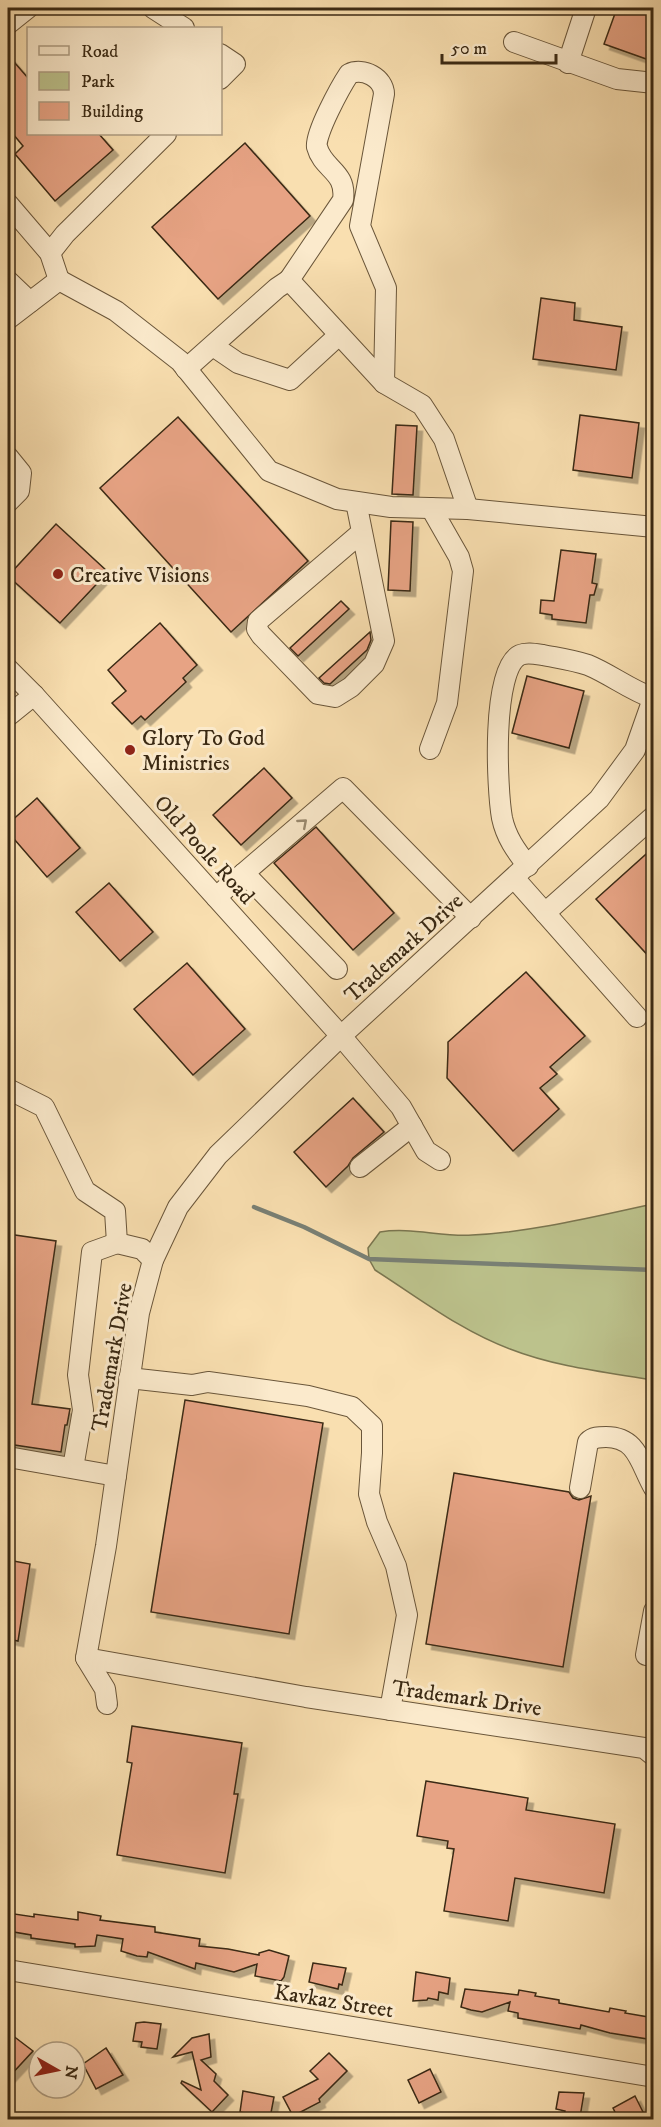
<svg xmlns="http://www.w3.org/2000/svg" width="661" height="2127" font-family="'IM FELL DW Pica',serif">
<defs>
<filter id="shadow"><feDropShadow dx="5.5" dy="5.5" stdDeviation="0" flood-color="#0004"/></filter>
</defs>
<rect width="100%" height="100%" fill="#f9dfb0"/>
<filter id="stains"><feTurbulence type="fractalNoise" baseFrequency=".00333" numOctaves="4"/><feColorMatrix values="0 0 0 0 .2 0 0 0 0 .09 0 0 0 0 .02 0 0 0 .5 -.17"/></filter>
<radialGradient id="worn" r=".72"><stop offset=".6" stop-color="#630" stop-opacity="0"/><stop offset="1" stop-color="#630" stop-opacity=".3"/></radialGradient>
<path fill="#bcc28c" stroke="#7b7650" stroke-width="1.5" d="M653,1204V1380C605,1372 556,1367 510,1349C461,1331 419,1298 375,1270L369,1259L368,1248L380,1232C411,1227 441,1237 472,1235C533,1232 593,1217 653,1204Z"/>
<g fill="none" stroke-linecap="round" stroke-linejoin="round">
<path stroke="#798075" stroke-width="4.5" d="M254,1207L304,1227L369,1259L654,1270"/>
</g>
<g fill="#e7a384" stroke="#3a2913" stroke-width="1.5" filter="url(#shadow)">
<path d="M617,8H654V49L649,60L604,44Z"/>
<path d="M8,55L28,78V134H99L113,150L55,201L15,154L23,146L8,128Z"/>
<path d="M245,143L310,216L218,299L152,227Z"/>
<path d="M541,298L575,303L574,320L622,327L616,370L533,359Z"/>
<path d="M580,415L639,423L632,478L573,470Z"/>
<path d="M178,417L308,561L231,632L100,488Z"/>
<path d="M396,425L417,426L413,495L392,494Z"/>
<path d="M391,521L413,522L410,591L388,590Z"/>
<path d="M56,524L108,572L60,623L8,576Z"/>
<path d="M561,550L596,554L592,583L597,584L594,595H590L586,623L552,619V615L540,613L541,600L554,601Z"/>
<path d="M341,601L349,609L298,656L290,648Z"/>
<path d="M160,623L197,665L183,678L186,682L145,720L141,716L132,724L112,703L126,691L108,670Z"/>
<path d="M370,632L371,640L367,650L330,684L324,683L319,678Z"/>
<path d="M527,676L584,691L569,748L512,733Z"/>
<path d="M264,768L292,798L241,845L213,815Z"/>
<path d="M37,798L80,848L47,877L8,832V824Z"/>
<path d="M316,827L394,913L353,950L274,863Z"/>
<path d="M654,847V962L596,899Z"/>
<path d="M109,883L153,932L120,961L76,912Z"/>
<path d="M187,963L245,1029L193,1075L134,1009Z"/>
<path d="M526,972L585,1036L550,1067L557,1074L540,1088L559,1109L513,1151L447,1078L448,1051V1042Z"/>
<path d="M353,1098L384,1132L353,1158L348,1166L326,1187L294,1152Z"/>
<path d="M8,1234L56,1241L32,1404L70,1409L67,1425H65L61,1452L8,1444Z"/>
<path d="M185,1400L323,1423L289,1634L151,1612Z"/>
<path d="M454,1473L569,1492L573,1498L579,1500L591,1496L563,1667L426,1644Z"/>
<path d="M8,1560L30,1564L18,1641L8,1639Z"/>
<path d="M132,1726L242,1743L234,1794H238L225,1873L117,1855L132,1763L127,1762Z"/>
<path d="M426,1781L528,1798L526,1810L615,1824L604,1893L515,1878L508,1921L444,1911L454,1849L447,1848L448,1841L417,1836Z"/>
<path d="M78,1912L101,1916L100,1920L155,1927V1932L200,1939L199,1946L228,1949L259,1955V1953L269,1950L289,1956L284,1977L281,1981L255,1976L257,1964L234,1972L196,1963L195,1969L148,1952L147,1957L137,1956L121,1951L123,1939L97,1935L95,1946L75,1947V1944L31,1938V1935L8,1931V1913L34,1917V1914L78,1920Z"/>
<path d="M313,1963L346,1968L342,1985L339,1984L338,1989L309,1982Z"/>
<path d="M416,1972L450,1978L448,1994L439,1992L438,2000L428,1998L427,2000L413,2001Z"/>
<path d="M465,1989L518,1995L519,1990L536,1993L535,1996L559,2000V2003L609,2012L610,2008L626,2011L625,2013L654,2018V2040L610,2033L581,2025L580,2029L518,2018V2013L508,2011L510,2002L482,2012L471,2010L461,2007Z"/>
<path d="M144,2022L161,2024L157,2049L141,2047L142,2042L133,2041L136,2023Z"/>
<path d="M8,2032L33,2051L8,2078Z"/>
<path d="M209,2034L211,2057L201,2060L216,2074L214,2081L228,2095L212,2112L181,2083L182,2081L201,2090L192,2052L173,2057L192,2038Z"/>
<path d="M106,2048L123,2075L96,2089L83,2064Z"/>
<path d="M329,2053L347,2071L319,2099L320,2102L293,2116L283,2097L318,2079L310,2071Z"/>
<path d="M430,2069L441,2092L419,2103L408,2080Z"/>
<path d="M243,2091L274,2097L270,2118L240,2112Z"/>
<path d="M559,2092L584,2093L580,2117L564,2115L565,2111L556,2109Z"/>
<path d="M635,2096L647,2120H619L613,2108Z"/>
</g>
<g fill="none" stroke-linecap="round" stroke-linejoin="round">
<defs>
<g id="minor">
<path d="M153,8L184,28"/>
<path d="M8,24L28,8"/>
<path d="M514,42L617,79L654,83"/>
<path d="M220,54L235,64L220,79"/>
<path d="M568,63L586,8"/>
<path d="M8,204L50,253L59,280"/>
<path d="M50,253L65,234L166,134"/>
<path d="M289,280L343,200C347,171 323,170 317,147C314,135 341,86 349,74C363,67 384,78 384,94L360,226L386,288L384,383"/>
<path d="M8,281L30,302"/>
<path d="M8,319L59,280L116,311L180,361L269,471L337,499L391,507L468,509L654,527"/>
<path d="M213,346L238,363L290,380L339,335"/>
<path d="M186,369L277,288L289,280L384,383L422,405L444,439L468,509"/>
<path d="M8,457L21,473L19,491L8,502"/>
<path d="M356,502L384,641L374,664L351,687L335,697L318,694L261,635L257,629L258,621L362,532"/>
<path d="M8,669L34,695L341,1036L401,1107L426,1151L440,1160"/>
<path d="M654,696L635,750L599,799L341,1036L218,1155L178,1207L153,1260L139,1313L106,1546L86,1658L306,1697L644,1748L654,1756"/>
<path d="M8,716L34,695"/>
<path d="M430,749L447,703L463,571L459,557L431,508"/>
<path d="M528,866C516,851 506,837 502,818C497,790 491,668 520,655C527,652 536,654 543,655C558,658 573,660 588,665C610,674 630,690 653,698"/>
<path d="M244,873L337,969"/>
<path d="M514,878L637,1017"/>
<path d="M216,897L343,788L471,918"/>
<path d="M545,913L654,816"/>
<path d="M8,1089L44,1107L85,1191L115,1211L117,1243L142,1249L153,1260"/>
<path d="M360,1167L412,1126"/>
<path d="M129,1378L192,1385L208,1382L308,1396L352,1407L372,1426V1453L369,1494L377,1522L396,1566L407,1615L390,1710"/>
<path d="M8,1457L116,1476"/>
<path d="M73,1468L83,1410L78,1375L92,1252L117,1243"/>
<path d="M580,1488L588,1442C593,1437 599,1437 606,1437C638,1437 640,1464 654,1488"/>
<path d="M646,1655L654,1611"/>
<path d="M86,1658L105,1689L107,1704"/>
<path d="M8,1970L654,2077"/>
</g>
</defs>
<use href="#minor" stroke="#6a563a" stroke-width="22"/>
<use href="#minor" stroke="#fbeacc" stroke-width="20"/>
</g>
<defs><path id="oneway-chevron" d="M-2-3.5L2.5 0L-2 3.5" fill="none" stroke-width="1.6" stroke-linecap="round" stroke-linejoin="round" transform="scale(1.5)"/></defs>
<use stroke="#9a8a70" href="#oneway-chevron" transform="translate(303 823) rotate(-41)"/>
<g fill="#8f2418" stroke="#fbeacc" stroke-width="2">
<circle cx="58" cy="574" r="6"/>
<circle cx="130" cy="750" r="6"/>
</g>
<g text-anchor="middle" stroke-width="6" stroke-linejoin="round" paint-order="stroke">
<g font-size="22" fill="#3a2913" stroke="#fbeacc" text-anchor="start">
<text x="70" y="582">Creative Visions</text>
<text x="142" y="745">Glory To God<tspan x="142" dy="25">Ministries</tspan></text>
</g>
<g font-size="22" fill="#3a2913" stroke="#fbeacc">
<text transform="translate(205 849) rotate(48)" y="8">Old Poole Road</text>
<text transform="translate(403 947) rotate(-42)" y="8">Trademark Drive</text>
<text transform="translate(111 1357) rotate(-80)" y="8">Trademark Drive</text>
<text transform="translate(467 1697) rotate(8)" y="8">Trademark Drive</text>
<text transform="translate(334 2000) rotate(9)" y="8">Kavkaz Street</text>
</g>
</g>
<rect width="661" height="2127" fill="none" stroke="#f9dfb0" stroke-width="30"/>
<rect x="9" y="9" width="643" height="2109" fill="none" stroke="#3a2913" stroke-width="3"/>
<rect x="15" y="15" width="631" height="2097" fill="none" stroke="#3a2913" stroke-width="1.5"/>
<rect x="27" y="27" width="195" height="108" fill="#fbeacc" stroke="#ae9d82" stroke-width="1.5"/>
<rect x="39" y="46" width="30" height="9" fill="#fbeacc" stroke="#ae9d82" stroke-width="1.5"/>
<text x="81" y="57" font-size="18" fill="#3a2913">Road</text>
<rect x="39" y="72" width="30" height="18" fill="#bcc28c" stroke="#ae9d82" stroke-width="1.5"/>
<text x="81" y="87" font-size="18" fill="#3a2913">Park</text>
<rect x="39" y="102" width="30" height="18" fill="#e7a384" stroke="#ae9d82" stroke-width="1.5"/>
<text x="81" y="117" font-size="18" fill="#3a2913">Building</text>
<g transform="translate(57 2070) rotate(99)"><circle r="28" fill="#fbeacc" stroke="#ae9d82" stroke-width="1.5"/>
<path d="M0-4.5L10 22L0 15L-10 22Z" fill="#8f2418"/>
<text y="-9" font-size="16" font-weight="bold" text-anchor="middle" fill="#3a2913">N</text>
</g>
<path d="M442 54v9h114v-9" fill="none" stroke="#3a2913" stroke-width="3"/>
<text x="451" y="54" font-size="18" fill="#3a2913" stroke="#fbeacc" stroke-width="4.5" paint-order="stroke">50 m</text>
<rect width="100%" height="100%" filter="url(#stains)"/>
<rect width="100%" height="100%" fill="url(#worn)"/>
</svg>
